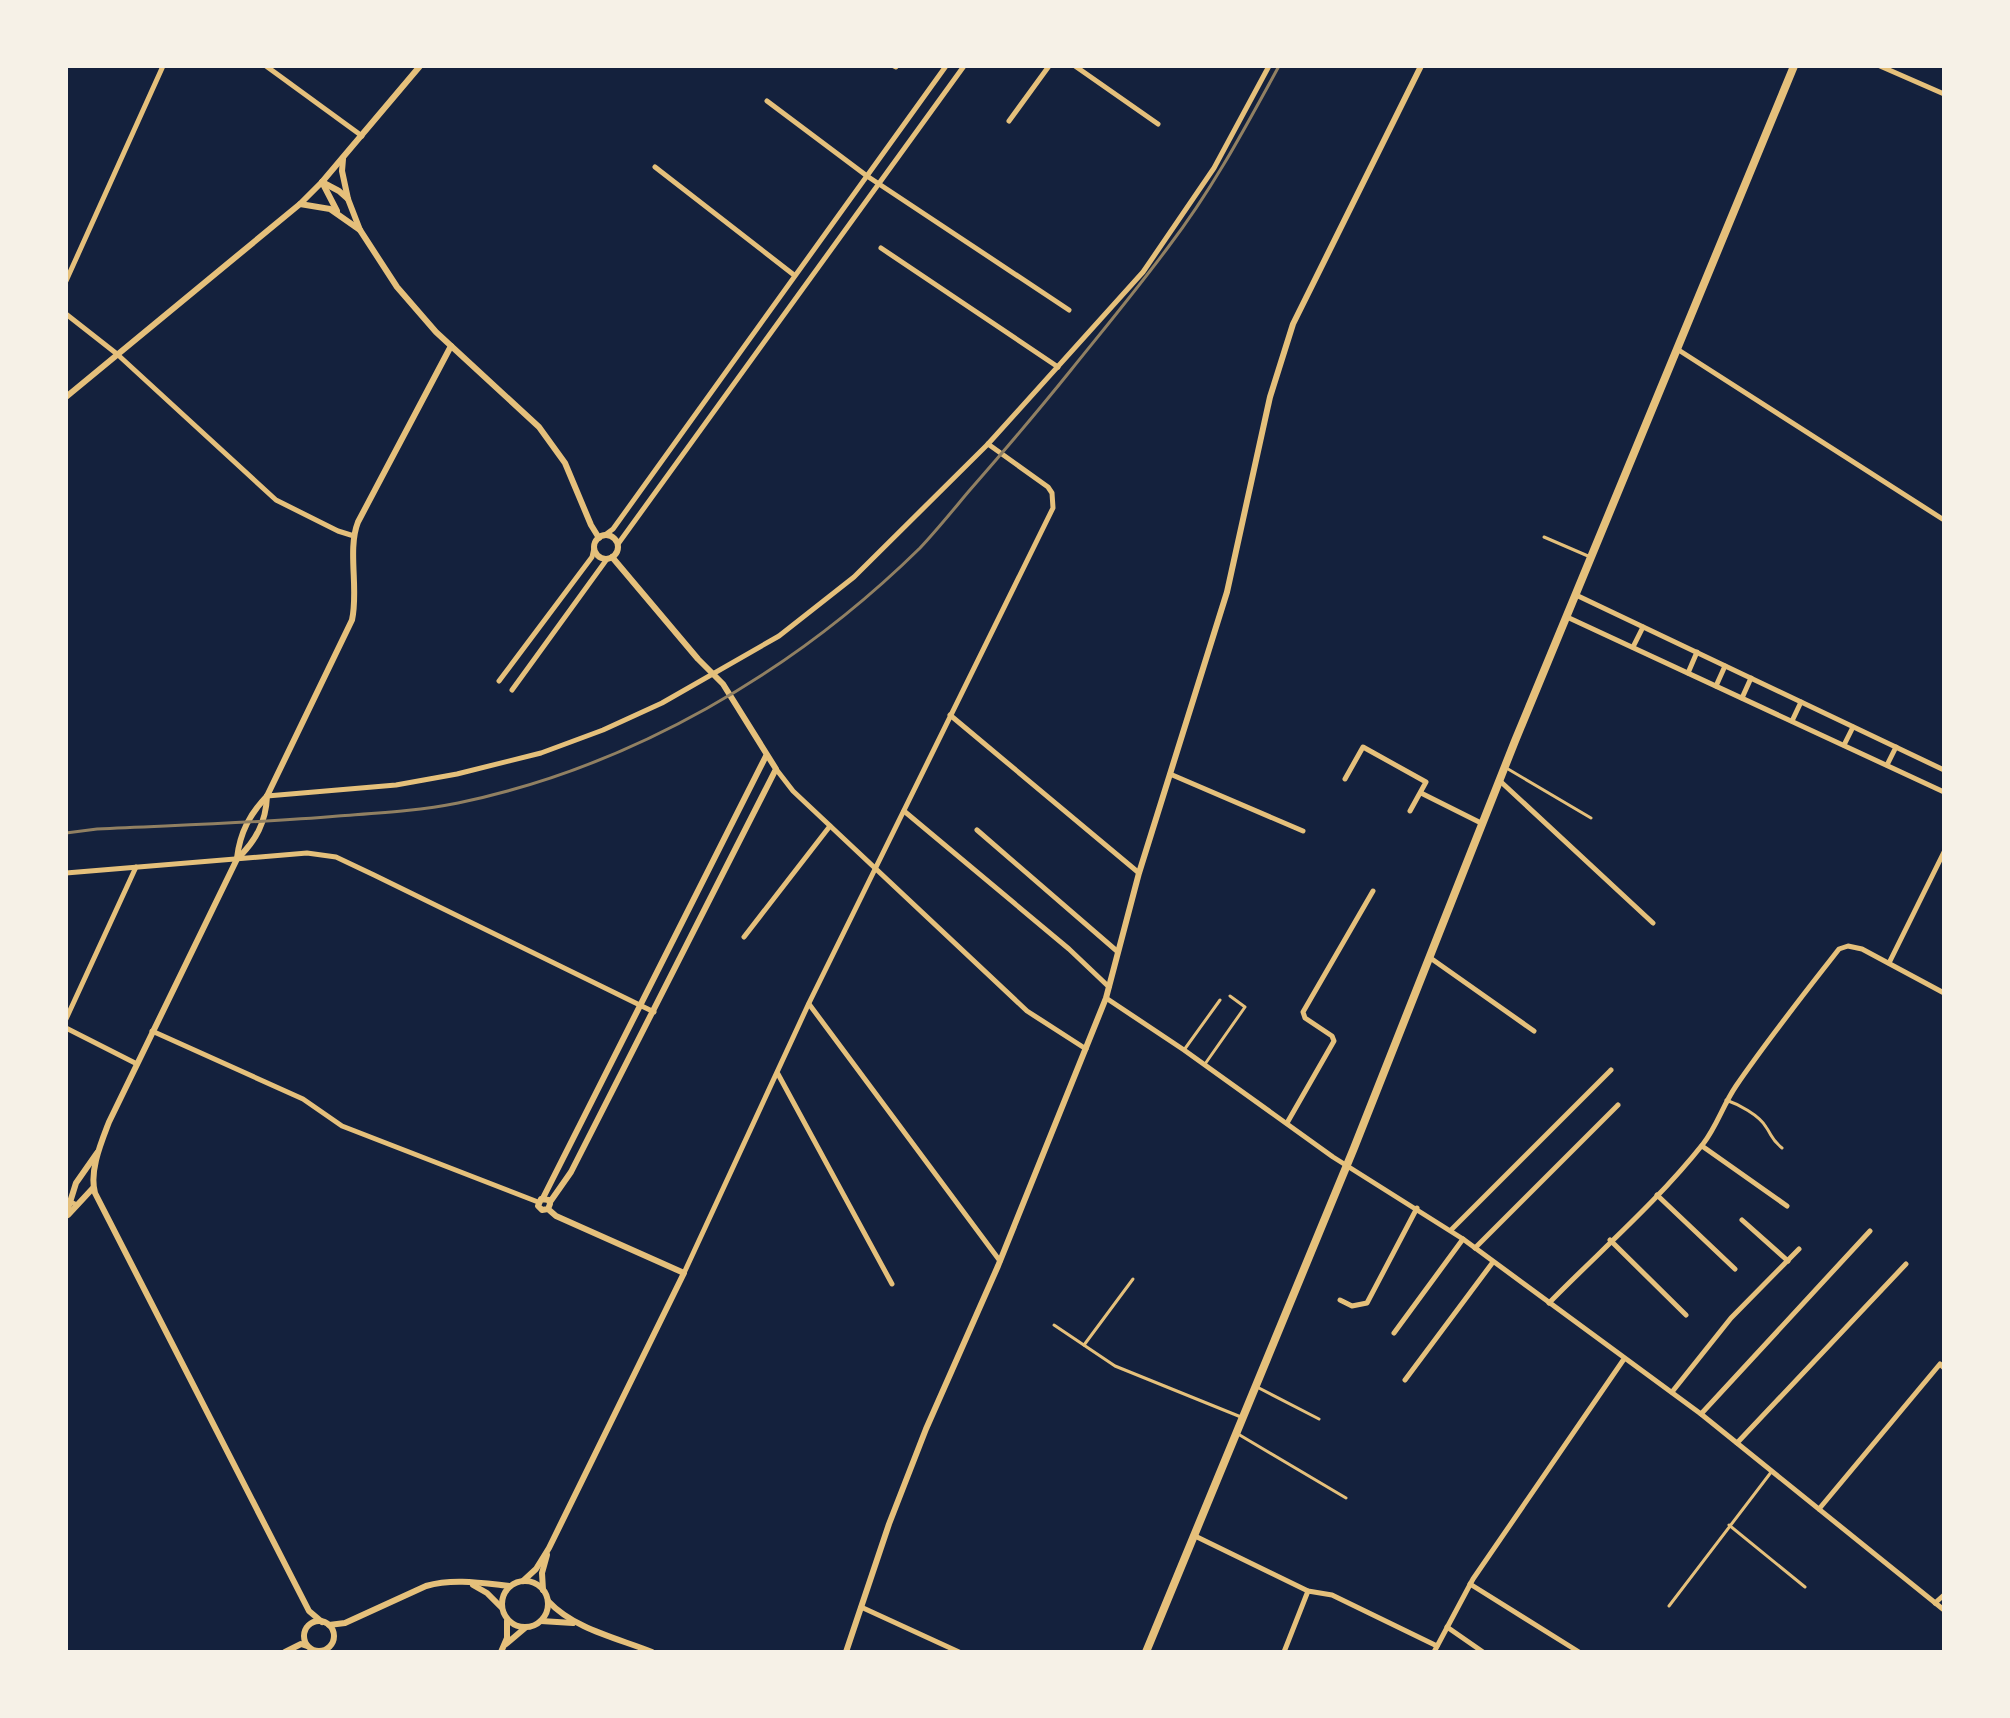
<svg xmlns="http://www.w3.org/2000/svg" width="2010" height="1718" font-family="'PT Sans Narrow',sans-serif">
<rect width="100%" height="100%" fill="#14213d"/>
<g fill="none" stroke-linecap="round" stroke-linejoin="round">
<g stroke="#e5c07b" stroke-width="3">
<path d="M1544,537L1588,556"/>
<path d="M1508,769L1591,818"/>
<path d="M1184,1050L1220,1000"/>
<path d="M1205,1064L1245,1007L1230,996"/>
<path d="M1726,1100C1738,1104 1759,1115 1766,1127C1773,1137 1771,1139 1782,1148"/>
<path d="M1054,1325L1115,1366L1241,1417"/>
<path d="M1084,1345L1133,1279"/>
<path d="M1257,1387L1319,1419"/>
<path d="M1238,1434L1346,1498"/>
<path d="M1729,1525L1805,1587"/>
<path d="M1669,1606L1772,1471"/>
</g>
<g stroke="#e5c07b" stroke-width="5">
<path d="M266,66L362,136"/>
<path d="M894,66L896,67"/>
<path d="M1075,66L1158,124"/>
<path d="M1880,66L1944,94"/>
<path d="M767,101L867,176L1069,310"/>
<path d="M1009,121L1049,66"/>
<path d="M655,167L794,275"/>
<path d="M881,248L1058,367"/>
<path d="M66,281L163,66"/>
<path d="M66,314L117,354L276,500L338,531L354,536"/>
<path d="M1677,349L1944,520"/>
<path d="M605,535L613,529L946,66"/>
<path d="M618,544L964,66"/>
<path d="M1576,595L1944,770"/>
<path d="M1567,617L1944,792"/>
<path d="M1633,647L1643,627"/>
<path d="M1688,673L1697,652"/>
<path d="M499,681L592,557L594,548"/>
<path d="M1716,686L1725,666"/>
<path d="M512,690L607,559"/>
<path d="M1742,698L1751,678"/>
<path d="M950,715L1139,873"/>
<path d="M1792,721L1801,702"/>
<path d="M1844,745L1853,727"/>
<path d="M1887,765L1896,747"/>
<path d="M776,769L793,791L1027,1011L1086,1049"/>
<path d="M1170,774L1303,831"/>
<path d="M1345,779L1363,747L1426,782L1410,811"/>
<path d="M1500,781L1653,923"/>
<path d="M1421,793L1481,823"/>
<path d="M267,796L396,785L457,774L541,753L603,730L662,703L779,636L854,577L988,444L1143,272L1214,168L1269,66"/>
<path d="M904,811L1069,949L1109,987"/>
<path d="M977,830L1118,952"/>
<path d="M66,873L307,853L336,857L374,875L654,1012"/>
<path d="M744,937L830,826"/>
<path d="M1429,957L1534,1031"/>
<path d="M1889,963L1944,852"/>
<path d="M1106,998L1184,1050L1333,1157L1463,1239L1701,1414L1944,1610"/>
<path d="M809,1004L1000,1261"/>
<path d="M66,1019L136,867"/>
<path d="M66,1028L137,1064"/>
<path d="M152,1031L303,1099L342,1126L538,1202"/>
<path d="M778,1074L892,1284"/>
<path d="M1287,1123L1334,1041L1332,1036L1305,1018L1303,1012L1373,891"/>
<path d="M1702,1146L1787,1206"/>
<path d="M1657,1195L1735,1269"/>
<path d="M66,1200L77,1205"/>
<path d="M1742,1220L1788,1261"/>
<path d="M1451,1230L1611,1070"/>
<path d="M1610,1240L1686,1315"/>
<path d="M1475,1248L1618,1105"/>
<path d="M684,1273L809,1003L1053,508L1052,493L1048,487L988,444"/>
<path d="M1340,1300L1352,1306L1367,1303L1417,1208"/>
<path d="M1549,1303C1600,1251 1657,1202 1703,1144C1717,1126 1723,1105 1736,1086C1768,1039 1804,994 1839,949L1848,946L1862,949L1944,993"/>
<path d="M1394,1333L1463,1239"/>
<path d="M1405,1380L1493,1262"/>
<path d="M1672,1392L1731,1318L1799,1249"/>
<path d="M1701,1414L1870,1231"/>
<path d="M1737,1443L1906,1264"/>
<path d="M1819,1509L1940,1364L1944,1368"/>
<path d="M1195,1536L1308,1591L1332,1595L1437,1646"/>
<path d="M1470,1584L1579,1652"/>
<path d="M1935,1603L1944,1595"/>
<path d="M861,1607L959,1652"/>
<path d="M1447,1627L1483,1652"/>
<path d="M1284,1652L1308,1591"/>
<path d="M1434,1652L1473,1579L1624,1359"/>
</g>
<g stroke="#e5c07b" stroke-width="6">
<path d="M343,159L342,171L348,199L360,230L397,287L436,332L539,427L565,463L591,525L599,538"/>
<path d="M322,182L337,211"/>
<path d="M322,182L339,191L348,199"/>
<path d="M300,204L330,209L360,230"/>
<path d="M66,397L300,204L322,182L420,66"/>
<circle cx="606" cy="547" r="12"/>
<path d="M267,796C266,822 256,841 237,859L109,1122C101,1143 89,1171 95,1193L309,1611L322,1622"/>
<path d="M237,858C240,832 250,814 267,796L352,620C359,589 347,550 358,522L451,346"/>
<path d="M543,1198L766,756"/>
<path d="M550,1202L571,1172L776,769L723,684L698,659L612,557"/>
<path d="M66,1215L76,1183L97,1153"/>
<path d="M68,1215L93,1188"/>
<circle cx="525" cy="1604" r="23"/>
<path d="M523,1581L536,1569L549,1548L684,1273L556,1216L548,1209L542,1210L538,1206L541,1199L549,1200L550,1204L548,1209"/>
<path d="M473,1585L487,1593L501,1607"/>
<path d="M543,1590L542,1573L547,1555"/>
<path d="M548,1601C574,1629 617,1638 652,1652"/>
<circle cx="319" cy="1636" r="15"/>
<path d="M541,1621L573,1623"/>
<path d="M329,1625L345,1623L426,1586C453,1578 482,1583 510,1586"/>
<path d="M506,1644L525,1628"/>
<path d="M285,1652L301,1644L307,1646"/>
<path d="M501,1652L507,1638V1621"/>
<path d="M846,1652L889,1524L926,1429L998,1266L1106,998L1139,873L1227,592L1270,397L1293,324L1421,66"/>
</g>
<path stroke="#e5c07b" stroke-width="8" d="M1146,1652L1354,1148L1515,741L1794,66"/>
<path stroke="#918062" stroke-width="3" d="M66,833L97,829C178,825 258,823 338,816C378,813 418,811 458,803C631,767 794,672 920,548C937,530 953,510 969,491C1004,451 1038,411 1071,370C1104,329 1138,288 1169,246C1212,190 1245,128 1279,66"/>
</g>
<rect width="2010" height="1718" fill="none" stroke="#f6f1e7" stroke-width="136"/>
</svg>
